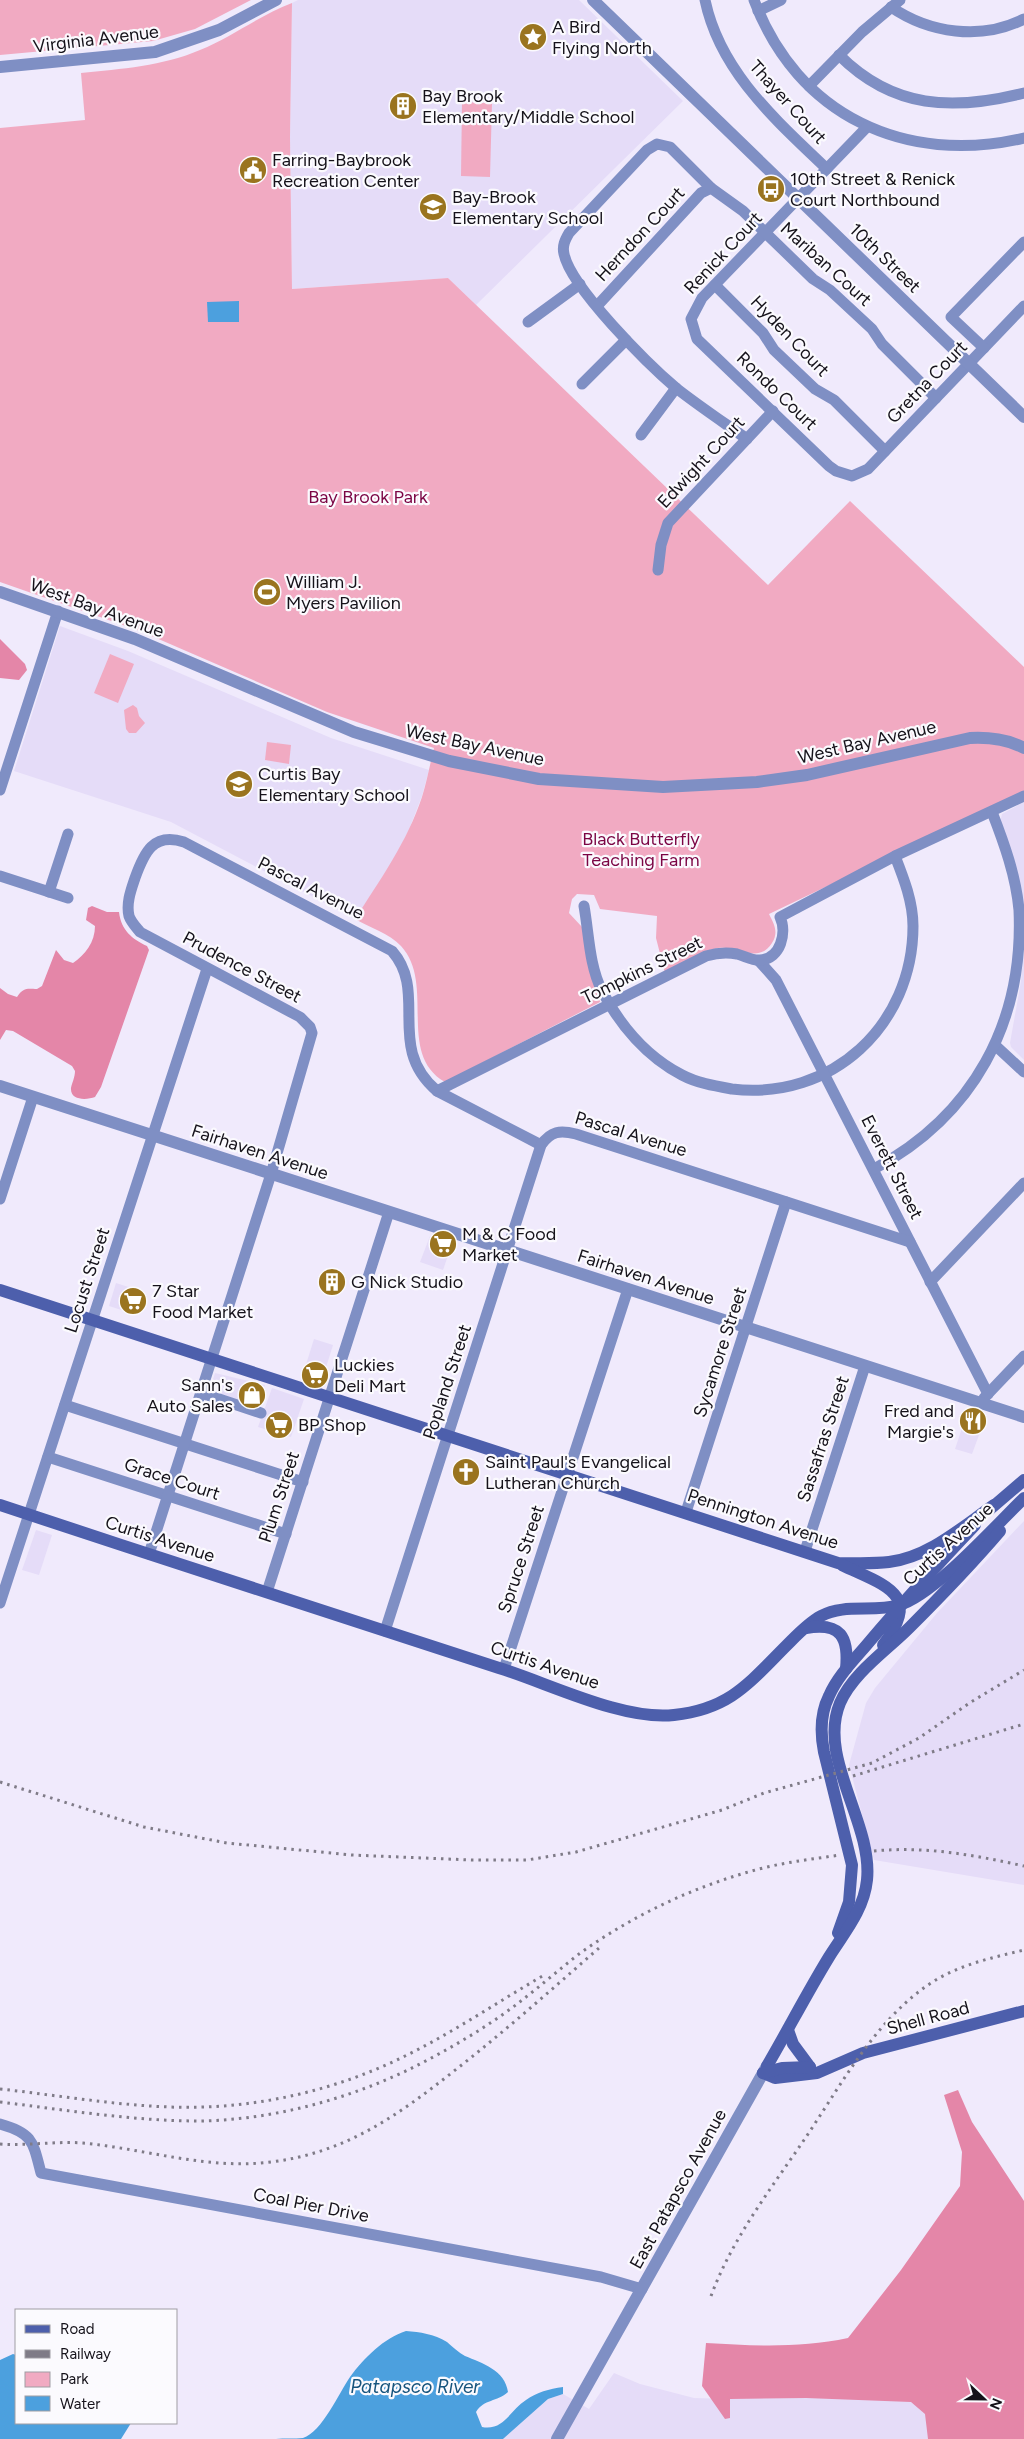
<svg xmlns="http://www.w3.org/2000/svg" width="1024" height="2439" font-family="Figtree,sans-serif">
<rect width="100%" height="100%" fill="#f0eafc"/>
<g fill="#e5dcf8">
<path d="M298,0H579L683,101L476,305L448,278L292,289L290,137L292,3Z"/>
<path d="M60,626L128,651L331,738L429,770L422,796L410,827L393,862L355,919L171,822L14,771Z"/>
<path d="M1024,802V934L1000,823L1002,814Z"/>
<path d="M1024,948V1060L1011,1047L1010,1043L1021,981Z"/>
<path d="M430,1236L452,1244L443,1270L420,1262Z"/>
<path d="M116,1283L141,1291L134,1314L109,1306Z"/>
<path d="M314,1339L333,1345L322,1380L303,1374Z"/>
<path d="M215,1373L265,1385L258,1408L209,1392Z"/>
<path d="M272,1388L304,1399L291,1437L258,1427Z"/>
<path d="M967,1413L985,1419L972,1454L955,1449Z"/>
<path d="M1024,1521V1885L874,1860L849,1765L866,1703L875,1688L937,1613Z"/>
<path d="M36,1530L52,1535L39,1575L22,1570Z"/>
<path d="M614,2373L640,2384L694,2398L729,2399L1024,2383V2439H503L548,2399L563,2394L589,2409Z"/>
</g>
<g fill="#f1aac2">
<path d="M0,0H251L195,29L153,41L0,55Z"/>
<path d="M292,3L290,137L292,289L448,278L768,585L850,501L1024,667V792L769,914C774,924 779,932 772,943C758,965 738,945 718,948C700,951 681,965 665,973L656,938L657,916L600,909L594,895L577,894L572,899L569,913L582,927L600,1002L445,1082C396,1054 436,984 401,946C390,934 369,927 355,919C380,880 407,842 422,797C427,781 430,764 434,748L327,712L140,631L0,582V128L85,120L81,73C121,69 163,66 200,50C232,37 260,15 292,3Z"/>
<path d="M462,102L492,103L490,177L461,176Z"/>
<path d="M110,654L134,664L118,703L94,693Z"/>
<path d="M133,705L137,708L139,716L145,723L136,733H129L126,729L124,710Z"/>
<path d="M267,742L291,745L289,764L265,760Z"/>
</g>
<g fill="#e486a8">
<path d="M0,639L25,664L27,670L19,680L0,678Z"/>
<path d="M92,906L107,912H119C121,930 132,939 147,946L149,950L101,1087L95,1097C87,1100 70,1101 71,1088C72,1083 75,1077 75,1071L72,1066L13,1031L6,1030L0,1040V988L8,994L17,997C24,987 27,989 37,989L42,986L56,950L64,960L73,963C85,955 95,942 95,926L86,920L88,908Z"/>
<path d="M958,2090L972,2122L1024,2201V2439H928L925,2414L911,2402L806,2398L730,2399V2418L725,2419L702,2386L706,2343C755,2346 801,2348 848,2338L901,2270L960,2186L962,2152L944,2095Z"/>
</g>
<g fill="#4ca0de">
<path d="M239,301V322H208L207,302Z"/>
<path d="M406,2331C420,2332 434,2334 447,2342C453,2347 459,2353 465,2356C482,2363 505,2370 508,2392C497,2402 484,2399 476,2412L482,2427C504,2431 510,2410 526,2400C537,2392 549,2389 563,2387V2394L548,2399L503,2439H276C284,2438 295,2439 303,2438C322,2432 339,2393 350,2377C364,2358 384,2338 406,2331Z"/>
<path d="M13,2354L16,2355V2423H131L121,2439H0V2360Z"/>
</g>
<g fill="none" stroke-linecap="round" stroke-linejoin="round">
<g stroke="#7f8fc4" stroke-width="11">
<path d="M705,0C720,72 776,120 827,169"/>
<path d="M754,0C797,115 905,166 1024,138"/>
<path d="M891,7C929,33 981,41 1024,19"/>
<path d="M758,11L781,0"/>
<path d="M839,55C893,109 953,111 1024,93"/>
<path d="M809,86L862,32L900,0"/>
<path d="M867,127L702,298L691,319L697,339L829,466L836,471L852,476L868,469L1024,306"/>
<path d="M715,285L763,333L774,350L815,389L834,400L885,451"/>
<path d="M597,306L701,193L711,188"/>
<path d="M528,322L580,284"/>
<path d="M984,348L951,317L1024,242"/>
<path d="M582,384L626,340"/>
<path d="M641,435L676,388"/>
<path d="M747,439C723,422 699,406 676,388C649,365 571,288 564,254C562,246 565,240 569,233L647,150L657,144L670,147L711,188L743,211L813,279L830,290L872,329L882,344L936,398"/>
<path d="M658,570L661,545L668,523L773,411"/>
<path d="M0,790L58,611"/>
<path d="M0,876L68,898"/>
<path d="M49,892L68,834"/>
<path d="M584,906C589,934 589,965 602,991C620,1025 647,1057 682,1075C697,1083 715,1086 732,1089C832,1101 913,1025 913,926C913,902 904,879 895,856"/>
<path d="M759,961L776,980L988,1394"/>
<path d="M997,1047L1024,1072"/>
<path d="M437,1091L706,956C716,953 727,952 737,954C745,956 753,961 760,960C781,959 787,932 780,917L895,856L1024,796"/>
<path d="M874,1169C973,1116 1024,1023 1019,910C1016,876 1004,843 992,812"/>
<path d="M0,1199L33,1097"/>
<path d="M930,1282L1024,1183"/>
<path d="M201,1393L261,1413"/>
<path d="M984,1398L1024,1356"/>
<path d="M65,1405L303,1482"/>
<path d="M48,1457L286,1534"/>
<path d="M686,1512L786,1202"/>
<path d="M805,1551L865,1366"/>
<path d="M149,1554L271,1174L312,1033L310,1027L300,1017L140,932C136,927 131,922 129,916C126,903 131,890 135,878C144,853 153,832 184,842L392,951C429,993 385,1047 437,1091L541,1145"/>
<path d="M267,1592L389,1212"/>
<path d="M0,1603L207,969"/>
<path d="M385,1631L541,1145C551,1131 560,1130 576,1134L910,1242"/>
<path d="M504,1669L628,1289"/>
<path d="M0,2124C33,2133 33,2142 41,2173L601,2277L642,2289"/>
</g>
<g stroke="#7f8fc4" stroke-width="12">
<path d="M593,0L1024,417"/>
<path d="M0,67L155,52L219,30L276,0"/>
<path d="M0,592L135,639L354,732L449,761L539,779L663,787L757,782L807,775L970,738C989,737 1007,739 1024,748"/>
<path d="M0,1086L1024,1417"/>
<path d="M557,2439L767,2066"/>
</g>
<g stroke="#4d5fac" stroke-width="12">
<path d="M0,1290L838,1563C855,1563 872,1564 889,1562C929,1557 962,1527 994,1505"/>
<path d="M0,1505C166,1560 332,1614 499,1668C548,1683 623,1721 674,1715C730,1709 749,1683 787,1645C797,1635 808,1623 821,1616C845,1603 874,1613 899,1605C933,1596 996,1525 1024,1498"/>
<path d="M989,1510L1024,1480"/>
<path d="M842,1565C883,1585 924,1593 883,1645"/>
<path d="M806,1628C841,1622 849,1637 846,1669"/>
<path d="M838,1933L849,1902L852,1865L824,1752C820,1732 820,1714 829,1696C838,1675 856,1658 870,1641C904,1601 939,1563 975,1525"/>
<path d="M788,2030L793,2044L810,2067"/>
<path d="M767,2066C788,2030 807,1993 829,1957C844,1933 864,1910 867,1880C873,1823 817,1758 840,1703C853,1673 886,1651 909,1628C940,1597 971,1565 1000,1531"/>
<path d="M763,2073L775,2078L817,2073L863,2053L1024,2011"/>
<path d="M763,2073L782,2068L810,2067"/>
</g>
<g stroke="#7f7b87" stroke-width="3" stroke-dasharray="2.5 5" stroke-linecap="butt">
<path d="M853,1776L1024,1724"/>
<path d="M0,1782L144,1827L227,1843L352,1855L471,1860H527L576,1852L722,1810L764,1793L872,1763L919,1738L971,1702L1024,1670"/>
<path d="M874,1851C926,1846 974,1855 1024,1866"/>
<path d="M0,2089C56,2095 113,2105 170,2107C250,2110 333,2092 405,2056C454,2032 499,2001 546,1974"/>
<path d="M0,2102C66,2110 133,2121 199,2121C271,2120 346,2100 410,2069C450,2049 491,2025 526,1997C544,1983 561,1968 579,1954C633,1915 695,1886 759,1869C786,1862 813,1859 840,1855"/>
<path d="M0,2144C28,2146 55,2141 83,2143C146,2149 207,2170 271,2162C345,2153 397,2116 454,2071C504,2032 551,1990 599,1948"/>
<path d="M711,2296C732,2239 770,2190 804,2140C840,2087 874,2022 928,1985C957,1965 991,1958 1024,1950"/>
</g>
</g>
<defs>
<symbol id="sight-disc" viewBox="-11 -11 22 22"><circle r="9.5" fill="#9a741f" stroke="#fbfafe"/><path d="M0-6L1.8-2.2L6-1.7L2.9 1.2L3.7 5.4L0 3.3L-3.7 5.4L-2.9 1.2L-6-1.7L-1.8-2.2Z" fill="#fff"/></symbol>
<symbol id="building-disc" viewBox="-11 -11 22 22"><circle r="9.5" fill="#9a741f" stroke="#fbfafe"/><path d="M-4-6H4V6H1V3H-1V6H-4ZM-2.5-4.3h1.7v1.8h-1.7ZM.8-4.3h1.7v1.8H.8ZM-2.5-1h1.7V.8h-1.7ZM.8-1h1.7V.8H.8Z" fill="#fff"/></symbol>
<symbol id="civic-disc" viewBox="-11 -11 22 22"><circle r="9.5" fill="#9a741f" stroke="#fbfafe"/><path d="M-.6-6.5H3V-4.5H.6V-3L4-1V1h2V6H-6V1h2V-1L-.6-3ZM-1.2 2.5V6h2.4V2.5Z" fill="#fff"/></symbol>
<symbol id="bus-disc" viewBox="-11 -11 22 22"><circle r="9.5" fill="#9a741f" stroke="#fbfafe"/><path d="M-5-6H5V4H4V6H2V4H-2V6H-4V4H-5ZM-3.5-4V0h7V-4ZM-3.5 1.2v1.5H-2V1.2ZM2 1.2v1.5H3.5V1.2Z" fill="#fff"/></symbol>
<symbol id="school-disc" viewBox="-11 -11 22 22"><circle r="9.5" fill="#9a741f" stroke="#fbfafe"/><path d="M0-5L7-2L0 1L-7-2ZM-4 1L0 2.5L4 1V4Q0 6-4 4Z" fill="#fff"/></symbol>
<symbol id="stadium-disc" viewBox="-11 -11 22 22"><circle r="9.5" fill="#9a741f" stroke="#fbfafe"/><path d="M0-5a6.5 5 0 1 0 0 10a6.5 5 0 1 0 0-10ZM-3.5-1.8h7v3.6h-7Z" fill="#fff"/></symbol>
<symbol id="supermarket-disc" viewBox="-11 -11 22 22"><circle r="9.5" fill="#9a741f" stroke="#fbfafe"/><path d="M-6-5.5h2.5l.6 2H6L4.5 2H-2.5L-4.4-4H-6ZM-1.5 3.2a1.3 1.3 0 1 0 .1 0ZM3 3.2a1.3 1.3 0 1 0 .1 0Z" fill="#fff"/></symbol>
<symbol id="shop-disc" viewBox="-11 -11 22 22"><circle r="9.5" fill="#9a741f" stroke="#fbfafe"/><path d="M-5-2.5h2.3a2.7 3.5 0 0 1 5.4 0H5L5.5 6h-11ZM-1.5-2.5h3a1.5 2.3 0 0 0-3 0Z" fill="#fff"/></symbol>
<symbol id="restaurant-disc" viewBox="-11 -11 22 22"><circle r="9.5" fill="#9a741f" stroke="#fbfafe"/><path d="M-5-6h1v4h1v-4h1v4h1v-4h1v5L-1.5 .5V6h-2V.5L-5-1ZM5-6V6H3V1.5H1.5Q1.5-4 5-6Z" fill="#fff"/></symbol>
<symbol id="church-disc" viewBox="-11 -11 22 22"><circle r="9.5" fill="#9a741f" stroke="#fbfafe"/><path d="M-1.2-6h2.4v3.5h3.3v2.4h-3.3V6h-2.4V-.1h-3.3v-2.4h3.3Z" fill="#fff"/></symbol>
</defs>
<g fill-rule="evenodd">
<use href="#sight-disc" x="517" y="21" width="32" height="32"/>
<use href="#building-disc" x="387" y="90" width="32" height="32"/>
<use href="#civic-disc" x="237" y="154" width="32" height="32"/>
<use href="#bus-disc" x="755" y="173" width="32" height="32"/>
<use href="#school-disc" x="417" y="191" width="32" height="32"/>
<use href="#stadium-disc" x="251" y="576" width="32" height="32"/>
<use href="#school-disc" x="223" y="768" width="32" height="32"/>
<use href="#supermarket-disc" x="427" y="1228" width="32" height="32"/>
<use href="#building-disc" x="316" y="1266" width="32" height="32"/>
<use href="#supermarket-disc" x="117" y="1285" width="32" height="32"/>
<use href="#supermarket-disc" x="299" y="1359" width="32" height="32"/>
<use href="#shop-disc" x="236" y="1379" width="32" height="32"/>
<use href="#restaurant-disc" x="957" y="1405" width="32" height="32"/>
<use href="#supermarket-disc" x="263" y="1409" width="32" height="32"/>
<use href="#church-disc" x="450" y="1456" width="32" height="32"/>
</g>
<g text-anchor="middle" stroke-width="4.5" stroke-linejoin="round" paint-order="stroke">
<g font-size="18" fill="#15121a" stroke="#fbfafe" text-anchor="start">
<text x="552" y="33">A Bird<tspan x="552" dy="21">Flying North</tspan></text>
<text x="422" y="102">Bay Brook<tspan x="422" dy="21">Elementary/Middle School</tspan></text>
<text x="272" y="166">Farring-Baybrook<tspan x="272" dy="21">Recreation Center</tspan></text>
<text x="790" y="185">10th Street &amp; Renick<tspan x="790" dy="21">Court Northbound</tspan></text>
<text x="452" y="203">Bay-Brook<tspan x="452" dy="21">Elementary School</tspan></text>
<text x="286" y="588">William J.<tspan x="286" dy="21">Myers Pavilion</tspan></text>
<text x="258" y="780">Curtis Bay<tspan x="258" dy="21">Elementary School</tspan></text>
<text x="462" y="1240">M &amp; C Food<tspan x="462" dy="21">Market</tspan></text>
<text x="351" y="1288">G Nick Studio</text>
<text x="152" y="1297">7 Star<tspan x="152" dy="21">Food Market</tspan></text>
<text x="334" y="1371">Luckies<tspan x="334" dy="21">Deli Mart</tspan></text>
<text x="233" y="1391" text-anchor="end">Sann's<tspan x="233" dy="21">Auto Sales</tspan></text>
<text x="954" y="1417" text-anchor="end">Fred and<tspan x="954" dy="21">Margie's</tspan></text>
<text x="298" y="1431">BP Shop</text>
<text x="485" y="1468">Saint Paul's Evangelical<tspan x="485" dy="21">Lutheran Church</tspan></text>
</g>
<g font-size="18" fill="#15121a" stroke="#fbfafe">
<text transform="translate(96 39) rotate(-7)" y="6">Virginia Avenue</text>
<text transform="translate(788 102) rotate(48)" y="6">Thayer Court</text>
<text transform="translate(640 234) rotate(-47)" y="6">Herndon Court</text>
<text transform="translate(723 253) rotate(-47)" y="6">Renick Court</text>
<text transform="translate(885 258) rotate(44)" y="6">10th Street</text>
<text transform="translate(826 264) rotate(42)" y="6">Mariban Court</text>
<text transform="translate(790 336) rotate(46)" y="6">Hyden Court</text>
<text transform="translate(927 382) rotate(-46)" y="6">Gretna Court</text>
<text transform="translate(777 391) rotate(44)" y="6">Rondo Court</text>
<text transform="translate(701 462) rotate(-47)" y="6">Edwight Court</text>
<text transform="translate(97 608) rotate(20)" y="6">West Bay Avenue</text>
<text transform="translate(867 742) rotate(-13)" y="6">West Bay Avenue</text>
<text transform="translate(475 745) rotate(12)" y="6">West Bay Avenue</text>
<text transform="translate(311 888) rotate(27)" y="6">Pascal Avenue</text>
<text transform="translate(242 967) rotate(28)" y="6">Prudence Street</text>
<text transform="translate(642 970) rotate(-26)" y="6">Tompkins Street</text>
<text transform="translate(631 1134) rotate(17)" y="6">Pascal Avenue</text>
<text transform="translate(260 1152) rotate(18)" y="6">Fairhaven Avenue</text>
<text transform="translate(892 1167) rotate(63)" y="6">Everett Street</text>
<text transform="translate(646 1277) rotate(18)" y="6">Fairhaven Avenue</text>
<text transform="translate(87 1280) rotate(-72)" y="6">Locust Street</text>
<text transform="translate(720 1352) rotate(-72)" y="6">Sycamore Street</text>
<text transform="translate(447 1382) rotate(-72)" y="6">Popland Street</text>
<text transform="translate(823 1439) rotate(-72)" y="6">Sassafras Street</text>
<text transform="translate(172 1479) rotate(18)" y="6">Grace Court</text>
<text transform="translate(279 1497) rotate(-72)" y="6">Plum Street</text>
<text transform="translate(763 1519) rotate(18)" y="6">Pennington Avenue</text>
<text transform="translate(160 1539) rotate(18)" y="6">Curtis Avenue</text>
<text transform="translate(948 1544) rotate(-42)" y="6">Curtis Avenue</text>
<text transform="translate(521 1559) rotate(-72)" y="6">Spruce Street</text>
<text transform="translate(545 1665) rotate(19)" y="6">Curtis Avenue</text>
<text transform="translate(928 2018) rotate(-15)" y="6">Shell Road</text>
<text transform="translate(678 2189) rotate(-61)" y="6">East Patapsco Avenue</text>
<text transform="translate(311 2205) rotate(11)" y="6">Coal Pier Drive</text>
</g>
<g font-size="18" fill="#7b0544" stroke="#fbfafe">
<text x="368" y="503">Bay Brook Park</text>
<text x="641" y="845">Black Butterfly<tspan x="641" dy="21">Teaching Farm</tspan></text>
</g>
<g font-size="19" font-style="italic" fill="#16547d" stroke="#fbfafe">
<text x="415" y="2393">Patapsco River</text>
</g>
</g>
<rect x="15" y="2309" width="162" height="115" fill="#fbfafe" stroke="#9f9da3"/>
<rect x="25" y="2325" width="25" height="8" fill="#4d5fac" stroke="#9f9da3"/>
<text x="60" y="2334" font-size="15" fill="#15121a">Road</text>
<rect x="25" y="2350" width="25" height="8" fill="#7f7b87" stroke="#9f9da3"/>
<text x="60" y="2359" font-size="15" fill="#15121a">Railway</text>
<rect x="25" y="2372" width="25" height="15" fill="#f1aac2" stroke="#9f9da3"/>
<text x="60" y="2384" font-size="15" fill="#15121a">Park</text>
<rect x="25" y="2396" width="25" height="15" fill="#4ca0de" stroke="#9f9da3"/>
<text x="60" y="2409" font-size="15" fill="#15121a">Water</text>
<g transform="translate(984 2399) rotate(112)" stroke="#fbfafe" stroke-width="4" paint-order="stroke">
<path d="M0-4L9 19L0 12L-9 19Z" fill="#15121a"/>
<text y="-8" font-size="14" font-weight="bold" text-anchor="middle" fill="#15121a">N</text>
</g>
</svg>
